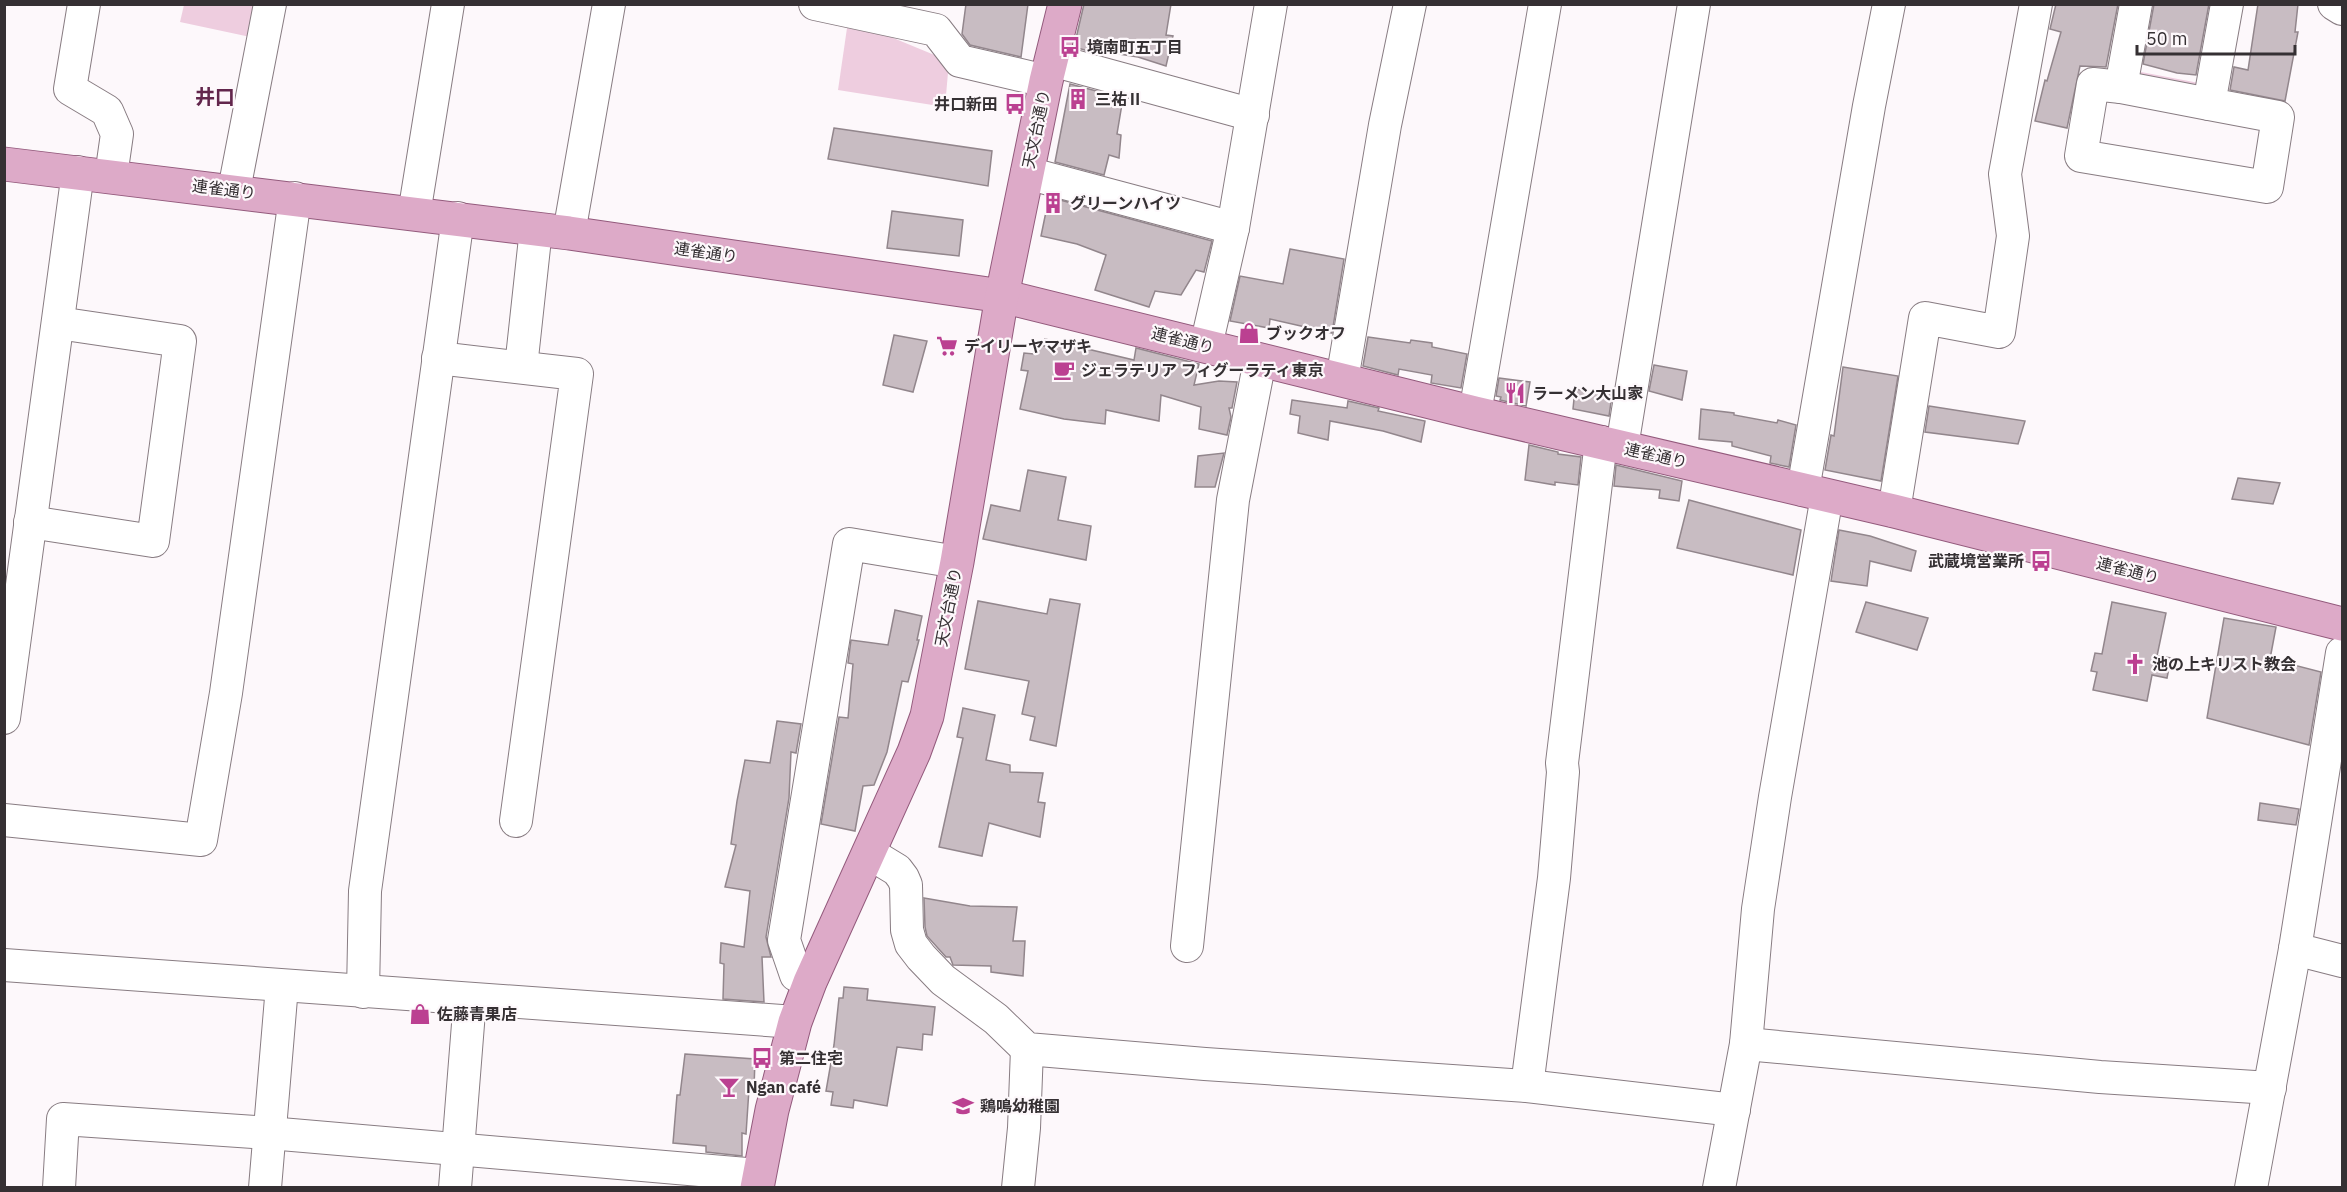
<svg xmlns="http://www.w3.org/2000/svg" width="2347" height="1192" font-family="'IBM Plex Sans','Noto Sans JP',sans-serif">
<rect width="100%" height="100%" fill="#fdf8fb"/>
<g fill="#eecddf">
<path d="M184,5H262L255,38L180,22Z"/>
<path d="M847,28L886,35L949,61L945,107L838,90Z"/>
<path d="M2141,72L2199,83L2197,94L2138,83Z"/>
</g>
<g fill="#c8bcc2" stroke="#92868c" stroke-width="1.5">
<path d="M966,4H1028L1021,57L970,45L962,34Z"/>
<path d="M1084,4H1171L1166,35L1173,36L1166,66L1138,57L1100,51L1099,54L1074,47Z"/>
<path d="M2056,4H2118L2106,67L2080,66L2067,128L2035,121L2045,80L2047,81L2061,32L2050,29Z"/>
<path d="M2154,4H2209L2196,75L2177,73L2143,64Z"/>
<path d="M2258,4H2298L2295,32H2298L2285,101L2230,90L2234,67L2248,70Z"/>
<path d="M1070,84L1123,98L1117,134L1121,135L1119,158L1109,155L1104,175L1055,162Z"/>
<path d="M834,128L992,151L988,186L828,159Z"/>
<path d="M1049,197L1212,241L1204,272L1196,270L1181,295L1155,291L1149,307L1095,290L1106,255L1077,244L1041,236Z"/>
<path d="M892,211L963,220L959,256L887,248Z"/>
<path d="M1290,249L1344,259L1332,333L1270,319L1269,328L1230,321L1240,276L1283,284Z"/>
<path d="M894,335L927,341L913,392L883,385Z"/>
<path d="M1368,337L1410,343L1411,340L1432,343V347L1467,354L1461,388L1431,383L1432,375L1399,369L1398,375L1363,366Z"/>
<path d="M1045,339L1134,360L1136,348L1199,364L1194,385L1219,381L1237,382L1232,408H1229L1231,417L1227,435L1199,429L1201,407L1161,395L1159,421L1106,410L1105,424L1064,419L1020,409L1028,371L1021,370L1024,353L1034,354L1036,344L1044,346Z"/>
<path d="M1654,365L1687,371L1682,400L1649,391Z"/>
<path d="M1843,367L1898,376L1881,481L1825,470L1831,435L1834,436Z"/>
<path d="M1499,378L1530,382L1526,406L1500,400L1501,397L1496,396Z"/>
<path d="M1575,389L1612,395L1609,416L1573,409Z"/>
<path d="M1292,400L1347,408L1348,401L1379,408L1378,411L1425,421L1421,442L1383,431L1330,421L1328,440L1298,433L1300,416L1290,414Z"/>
<path d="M1929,406L2025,421L2018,444L1925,432Z"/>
<path d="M1701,409L1734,413V415L1777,423L1778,420L1796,425L1789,467L1770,463L1771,456L1732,446V442L1699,439Z"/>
<path d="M1529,445L1558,452V454L1581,457L1578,485L1555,482V485L1525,480Z"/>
<path d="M1224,453L1215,487H1195L1198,456Z"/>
<path d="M1616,465L1682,481L1679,501L1659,498L1660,490L1614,486Z"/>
<path d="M1028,470L1066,477L1058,520L1091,526L1086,560L983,539L991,505L1020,511Z"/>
<path d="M2238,478L2280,483L2273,504L2232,499Z"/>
<path d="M1689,500L1801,530L1793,575L1677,548Z"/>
<path d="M1839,530L1870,536L1916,551L1911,571L1870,561L1867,586L1831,581Z"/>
<path d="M1050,599L1080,604L1056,746L1030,740L1035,717L1022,714L1029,681L965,669L978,601L1047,614Z"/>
<path d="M1866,602L1928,618L1917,650L1856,632Z"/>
<path d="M2112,602L2166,613L2157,656L2171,658L2167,678L2152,675L2147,701L2093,690L2097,672L2091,671L2095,653L2102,654Z"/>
<path d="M895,610L922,616L917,640H919L908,682L902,681L887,752L874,785L863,786L855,831L821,824L839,717L848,718L853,664L848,663L851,640L888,645Z"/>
<path d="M2224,618L2276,627L2270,659L2321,672L2309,745L2207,718Z"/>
<path d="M963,708L995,715L986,760L1010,765V772L1043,773L1038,802L1045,803L1040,837L989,823L982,856L939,847L963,738L957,737Z"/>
<path d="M777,721L801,724L796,753L791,752L789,798L766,937L771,957H762L764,1002L723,999L724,964L720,963L721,943L744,947L750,891L725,887L736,845L731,844L737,801L745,760L770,763Z"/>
<path d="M2260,803L2299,809L2296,825L2258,820Z"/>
<path d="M924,898L970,906L1017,907L1013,941H1025L1023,976L991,972V966L953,965L950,957H946L927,936L925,927Z"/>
<path d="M844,987L868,989L867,1000L935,1007L932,1035L923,1034L922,1050L897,1047L887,1106L854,1100L853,1108L831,1105L833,1092L826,1091L834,1045L839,998H843Z"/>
<path d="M685,1054L755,1059L754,1089H749L746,1134L742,1133V1156L706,1152V1146L673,1143L677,1095H680Z"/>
</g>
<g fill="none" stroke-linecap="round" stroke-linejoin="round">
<defs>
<g id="minor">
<path d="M84,4L70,89L107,111L117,134L111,176"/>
<path d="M815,4L936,30L960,61L1046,81"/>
<path d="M2136,4L2121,87L2093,84L2081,156L2267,187L2278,117L2209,104L2227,4"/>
<path d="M2334,4L2342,9"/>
<path d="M1052,60L1253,115"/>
<path d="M2121,87L2209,104"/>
<path d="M1027,173L1233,228"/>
<path d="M234,190L270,4"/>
<path d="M414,214L448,4"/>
<path d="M569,233L609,4"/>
<path d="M1206,346L1233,228L1271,4"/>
<path d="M438,358L577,374L516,821"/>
<path d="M521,367L536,229"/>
<path d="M1342,380L1385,125L1410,4"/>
<path d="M1475,413L1545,4"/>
<path d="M1622,447L1694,4"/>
<path d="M1803,490L1869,106L1889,4"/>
<path d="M1894,511L1925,318L1999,332L2013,236L2005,174L2036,4"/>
<path d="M30,522L153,541L180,341L58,323"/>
<path d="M4,718L78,172"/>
<path d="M4,820L201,840L226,693L295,198"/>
<path d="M869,853L897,870L903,878L906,885L907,930L911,944L921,957L943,980L996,1019L1027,1049L1205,1064L1527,1086L1734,1110"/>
<path d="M1187,946L1233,500L1260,360"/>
<path d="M2295,949L2342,961"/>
<path d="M4,965L795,1022"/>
<path d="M810,982L796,975L784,940L849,544L957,562"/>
<path d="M363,992L365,891L458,218"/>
<path d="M1746,1044L2100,1077L2270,1088"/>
<path d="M1527,1086L1554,878L1563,772L1562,763L1601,442"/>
<path d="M59,1188L63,1119L269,1133L758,1175"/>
<path d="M265,1188L282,986"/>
<path d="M455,1188L470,999"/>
<path d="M1018,1188L1024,1128L1027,1049"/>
<path d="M1719,1188L1746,1044L1758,909L1775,797L1827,496"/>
<path d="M2251,1188L2295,949L2342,653"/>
</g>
<g id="major">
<path d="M4,164L569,233L1002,296L1475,413L1894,511L2342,624"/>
<path d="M757,1188L772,1110L795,1022L810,982L914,752L927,716L957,562L1002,296L1046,81L1065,4"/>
</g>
</defs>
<use href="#minor" stroke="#887c82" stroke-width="34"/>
<use href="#major" stroke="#935a7c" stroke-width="35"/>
<use href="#minor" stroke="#fff" stroke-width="32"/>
<use href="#major" stroke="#ddaac8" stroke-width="33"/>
</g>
<defs>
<symbol id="bus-bare" viewBox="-9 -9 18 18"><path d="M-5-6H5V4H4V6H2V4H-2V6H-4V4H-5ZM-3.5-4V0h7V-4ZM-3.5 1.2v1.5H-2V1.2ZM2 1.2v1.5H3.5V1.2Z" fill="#bb4091" stroke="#fdf8fb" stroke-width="2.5" paint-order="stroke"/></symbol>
<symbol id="building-bare" viewBox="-9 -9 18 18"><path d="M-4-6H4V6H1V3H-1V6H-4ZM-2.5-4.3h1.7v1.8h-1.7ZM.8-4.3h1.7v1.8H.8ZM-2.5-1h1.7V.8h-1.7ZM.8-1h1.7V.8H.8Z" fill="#bb4091" stroke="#fdf8fb" stroke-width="2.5" paint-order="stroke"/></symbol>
<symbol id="shop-bare" viewBox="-9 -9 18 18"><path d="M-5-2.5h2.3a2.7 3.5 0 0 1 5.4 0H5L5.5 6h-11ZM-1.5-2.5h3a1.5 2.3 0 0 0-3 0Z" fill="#bb4091" stroke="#fdf8fb" stroke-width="2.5" paint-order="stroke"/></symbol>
<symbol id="supermarket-bare" viewBox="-9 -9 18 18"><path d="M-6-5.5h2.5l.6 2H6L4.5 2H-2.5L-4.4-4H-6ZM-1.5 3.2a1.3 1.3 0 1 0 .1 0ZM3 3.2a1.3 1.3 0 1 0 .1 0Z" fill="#bb4091" stroke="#fdf8fb" stroke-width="2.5" paint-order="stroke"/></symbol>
<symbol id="cafe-bare" viewBox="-9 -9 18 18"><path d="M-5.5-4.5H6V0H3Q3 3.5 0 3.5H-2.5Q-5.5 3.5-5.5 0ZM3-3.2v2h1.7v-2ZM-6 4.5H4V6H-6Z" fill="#bb4091" stroke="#fdf8fb" stroke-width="2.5" paint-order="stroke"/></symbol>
<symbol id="restaurant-bare" viewBox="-9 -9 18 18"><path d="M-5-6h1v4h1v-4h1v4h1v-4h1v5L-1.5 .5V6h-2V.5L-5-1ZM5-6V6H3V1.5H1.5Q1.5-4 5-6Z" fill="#bb4091" stroke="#fdf8fb" stroke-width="2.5" paint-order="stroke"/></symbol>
<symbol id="church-bare" viewBox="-9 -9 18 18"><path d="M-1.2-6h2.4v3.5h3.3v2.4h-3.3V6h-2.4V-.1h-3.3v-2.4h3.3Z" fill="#bb4091" stroke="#fdf8fb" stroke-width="2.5" paint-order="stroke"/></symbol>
<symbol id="bar-bare" viewBox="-9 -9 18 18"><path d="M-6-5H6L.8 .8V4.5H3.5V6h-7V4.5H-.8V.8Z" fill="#bb4091" stroke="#fdf8fb" stroke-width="2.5" paint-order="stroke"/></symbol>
<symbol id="school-bare" viewBox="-9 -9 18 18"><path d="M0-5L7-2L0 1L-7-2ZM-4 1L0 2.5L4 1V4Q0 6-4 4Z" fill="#bb4091" stroke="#fdf8fb" stroke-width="2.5" paint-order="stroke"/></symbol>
</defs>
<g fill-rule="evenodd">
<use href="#bus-bare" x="1055" y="32" width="30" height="30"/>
<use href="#building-bare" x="1063" y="84" width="30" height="30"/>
<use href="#bus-bare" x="1000" y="89" width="30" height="30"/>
<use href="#building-bare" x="1038" y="188" width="30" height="30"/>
<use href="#shop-bare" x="1234" y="318" width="30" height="30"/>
<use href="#supermarket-bare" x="932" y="331" width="30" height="30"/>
<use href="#cafe-bare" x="1049" y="355" width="30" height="30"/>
<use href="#restaurant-bare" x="1500" y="378" width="30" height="30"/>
<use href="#bus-bare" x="2026" y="546" width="30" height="30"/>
<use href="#church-bare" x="2120" y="649" width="30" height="30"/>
<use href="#shop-bare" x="405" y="999" width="30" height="30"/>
<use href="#bus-bare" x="747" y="1043" width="30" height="30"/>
<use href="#bar-bare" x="714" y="1072" width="30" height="30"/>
<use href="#school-bare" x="948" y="1091" width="30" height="30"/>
</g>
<g text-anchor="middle" stroke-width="4.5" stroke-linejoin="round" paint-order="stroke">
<g font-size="16" font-weight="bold" fill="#353033" stroke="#fdf8fb" text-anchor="start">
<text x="1087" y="53">境南町五丁目</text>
<text x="1095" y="105">三祐Ⅱ</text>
<text x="998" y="110" text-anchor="end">井口新田</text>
<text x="1070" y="209">グリーンハイツ</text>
<text x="1266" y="339">ブックオフ</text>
<text x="964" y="352">デイリーヤマザキ</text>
<text x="1081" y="376">ジェラテリア フィグーラティ東京</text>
<text x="1532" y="399">ラーメン大山家</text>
<text x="2024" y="567" text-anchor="end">武蔵境営業所</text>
<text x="2152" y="670">池の上キリスト教会</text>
<text x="437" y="1020">佐藤青果店</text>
<text x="779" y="1064">第二住宅</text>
<text x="746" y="1093">Ngan café</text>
<text x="980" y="1112">鶏鳴幼稚園</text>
</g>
<g font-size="16" fill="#353033" stroke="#fdf8fb">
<text transform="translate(1036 129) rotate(-78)" y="6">天文台通り</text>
<text transform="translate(224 189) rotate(7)" y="6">連雀通り</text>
<text transform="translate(706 252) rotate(8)" y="6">連雀通り</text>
<text transform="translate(1183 340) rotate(14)" y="6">連雀通り</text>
<text transform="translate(1656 455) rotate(13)" y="6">連雀通り</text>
<text transform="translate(2128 570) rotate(14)" y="6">連雀通り</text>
<text transform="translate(948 607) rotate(-79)" y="6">天文台通り</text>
</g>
<g font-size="20" font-weight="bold" fill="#62264c" stroke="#fdf8fb">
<text x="215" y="104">井口</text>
</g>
</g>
<rect width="2347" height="1192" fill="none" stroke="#353033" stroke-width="12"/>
<path d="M2137 45v9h158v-9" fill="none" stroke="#353033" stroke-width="3"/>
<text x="2146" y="45" font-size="18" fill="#353033" stroke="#fdf8fb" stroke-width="4.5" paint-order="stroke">50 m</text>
</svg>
